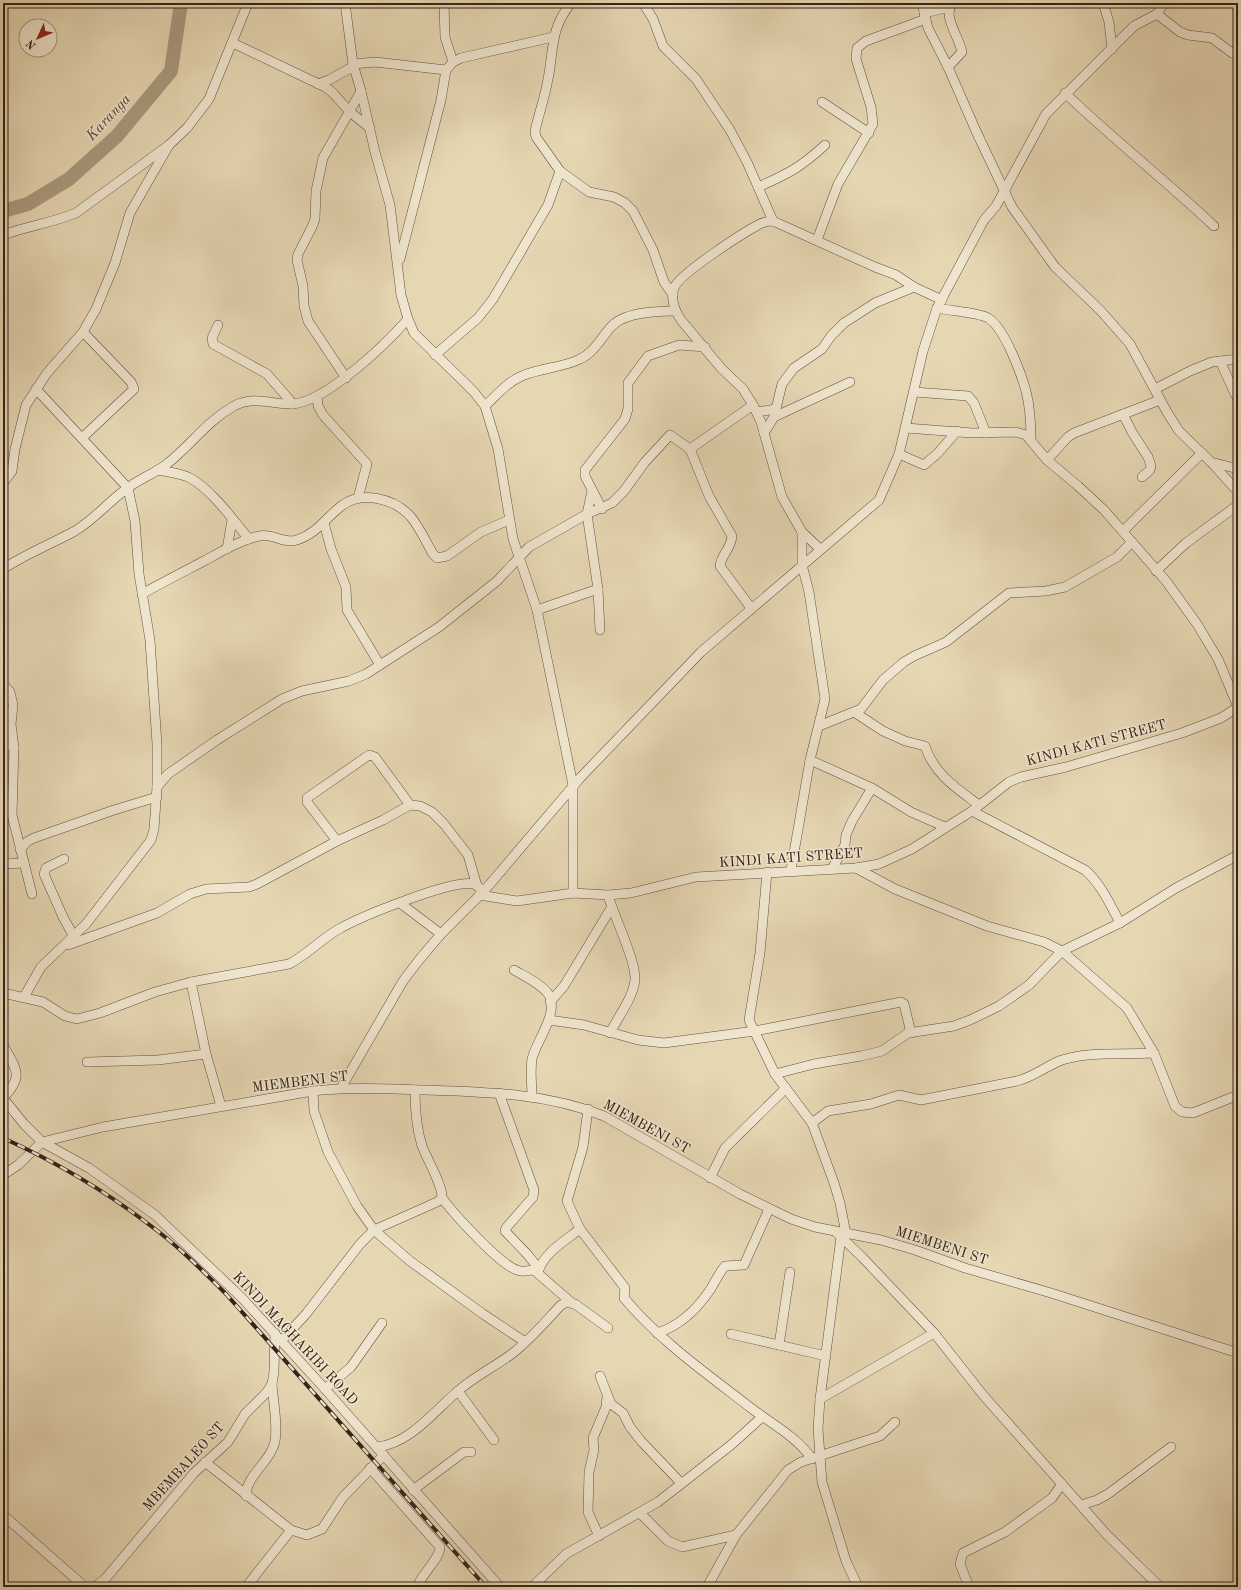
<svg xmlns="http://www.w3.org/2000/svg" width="1241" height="1590" font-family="'Old Standard TT',serif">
<rect width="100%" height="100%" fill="#e6d7b3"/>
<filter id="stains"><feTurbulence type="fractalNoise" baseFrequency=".005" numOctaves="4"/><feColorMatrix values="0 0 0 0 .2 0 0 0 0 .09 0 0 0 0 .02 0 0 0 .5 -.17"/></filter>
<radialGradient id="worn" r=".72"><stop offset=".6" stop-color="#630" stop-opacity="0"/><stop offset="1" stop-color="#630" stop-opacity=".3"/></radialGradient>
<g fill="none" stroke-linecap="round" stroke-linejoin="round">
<path stroke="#aa9a7f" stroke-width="14" d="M3,211L28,204L69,179L117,136L171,71L181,3"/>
<defs>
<g id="minor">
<path d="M345,3L353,64L361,91L375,152L390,205L401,295L408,319L414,333L474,392L485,406L498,449L513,539L537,610L573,785V893"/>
<path d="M444,3L445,37L453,62"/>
<path d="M643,3L653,19L663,46L696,79L730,130L747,162L773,221"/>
<path d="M922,3L928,28L948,67L976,131L1012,207L1055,267L1100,310L1130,344L1167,412L1179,431L1211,462L1238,492"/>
<path d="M1103,3L1109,22L1112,49"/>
<path d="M924,13L950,7"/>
<path d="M1157,14L1180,32L1188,35L1212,38L1232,53L1238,54"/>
<path d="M233,43L325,87L332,92L350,112L370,128"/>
<path d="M353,64L375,62L446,70"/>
<path d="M948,67L962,52C960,39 941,14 953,3"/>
<path d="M318,84L329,80L354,66"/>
<path d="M1065,93C1113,139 1165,180 1214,226"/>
<path d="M822,102L869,133"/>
<path d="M560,171L589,192L614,197L625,203L633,211L653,250L664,282L673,295"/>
<path d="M758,187C788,174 801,167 825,145"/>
<path d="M3,235C27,226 52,223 76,213L169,145L187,128L209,99L248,3"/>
<path d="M817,240L838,184L873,124L871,107L856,59L857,48L866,41L926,19"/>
<path d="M400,259L441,100L446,70L453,62L461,58L553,37"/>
<path d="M937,308C950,311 978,312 988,318C1004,327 1021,373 1026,391C1030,407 1031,423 1031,440"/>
<path d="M218,325L212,338L213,344L267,374L293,404"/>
<path d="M435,355L478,318L493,299L548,205L560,171L536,137L535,131C539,113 545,97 548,79C554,49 550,29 571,3"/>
<path d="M1220,361L1238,400"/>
<path d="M346,378L308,321L304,306L303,286L297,260L298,254L312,227L315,219L316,191L323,158L361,91"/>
<path d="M36,389L128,488L135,521L139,574L150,640L157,744V787"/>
<path d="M1155,389L1190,371L1212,362L1238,359"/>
<path d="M914,392L968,396L974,403L986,433"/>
<path d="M317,397L318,406L323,415L367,464L358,498"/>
<path d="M485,406C496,396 507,382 522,376C540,368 560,368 578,360C594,353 599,341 610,328C623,312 656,311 675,311"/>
<path d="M757,412L776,409"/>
<path d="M1123,414L1132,432L1148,457L1151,466L1150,470L1142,477"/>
<path d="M774,417L850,382"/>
<path d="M906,428L972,433L1016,432L1026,435L1047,460L1078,486L1104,510L1166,581L1197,624L1218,659L1238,707"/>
<path d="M764,433L774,417L782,384L794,368L822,349L831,336L844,323L875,303L914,287"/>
<path d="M82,438L134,389L131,382L83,332"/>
<path d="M690,449L709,496L732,536C731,549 721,555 720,566L751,608"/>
<path d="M899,454L924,465L938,453L957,431"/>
<path d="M1047,460L1068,437L1074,433L1160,400"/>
<path d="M1211,462L1238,469"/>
<path d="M157,470C168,472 181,473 190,478C212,490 233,520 249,539"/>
<path d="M3,483L12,471L15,449L26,405L47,373L83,332L96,309L115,263L130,213L169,145"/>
<path d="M592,491L587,514L598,589L600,630"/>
<path d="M602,509L585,476V470L625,419L628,409V383L648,356L679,345L705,347"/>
<path d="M324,523L331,549L346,587L347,610L380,665"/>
<path d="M1123,531L1202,453"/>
<path d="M802,532L820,549"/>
<path d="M227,549L232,520"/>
<path d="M3,569C26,554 51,544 75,531C95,519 110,500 129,487C141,478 156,473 168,463C191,445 207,421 234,406C255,395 272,405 293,404C327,401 386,344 408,319"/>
<path d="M1156,571L1186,543L1238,505"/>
<path d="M142,594C163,582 185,571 206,560C222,551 241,540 259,536C272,533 284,544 297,540C316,534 326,518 340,507C361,490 394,498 411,517C420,528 426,542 433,554L437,558L447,556L481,532L509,520"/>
<path d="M537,610L598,589"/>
<path d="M3,684L10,692L13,705L11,724L14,748L12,815L32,894"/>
<path d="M854,712L883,731L905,741L925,746C934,774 956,788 979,805"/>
<path d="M819,726L861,709L883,680L904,662L914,656L946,642L1009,593L1046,591L1065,587L1117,557L1132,542"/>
<path d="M3,741L14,748"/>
<path d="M810,760L872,788L911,812L945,827"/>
<path d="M972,811L1085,870C1101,884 1110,904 1120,923"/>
<path d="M337,841L307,802V798L369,755L375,757L410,805"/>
<path d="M20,849L28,841L34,838L114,810L157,797"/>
<path d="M64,859L46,868L44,874L63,917L74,937"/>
<path d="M3,864L24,863"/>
<path d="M856,868L895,889L987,926L1044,942L1062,951L1127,1008L1154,1053L1175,1106L1182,1112L1193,1113L1238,1095"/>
<path d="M832,869L845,845L846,835L852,821L872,788"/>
<path d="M791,870L810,760L825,699L809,592L802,565V532L782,497L761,422L753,405L743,389L721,368L681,320C675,311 670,300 674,288C679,274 743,233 758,225C763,222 767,221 773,221L875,267L896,275L914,287L942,300"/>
<path d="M767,872L760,953L749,1020L775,1074L812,1123L834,1183L840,1203L846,1234"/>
<path d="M479,895L517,901L573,893L608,895L631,893L696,877L856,868L879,864L912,849L972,811L1009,782L1021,777L1066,767L1182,733L1221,718L1238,707"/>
<path d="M608,895C614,917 636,960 635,980C633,998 618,1017 610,1033"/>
<path d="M400,903L441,934"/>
<path d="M68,945L157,913L190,894L206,889L249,887L257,884L337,841L383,820L410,805L420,806L432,812L444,824L468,855L477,886"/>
<path d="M514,970C524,976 542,984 549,995C559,1014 536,1041 532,1059C530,1071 532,1085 532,1097"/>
<path d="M191,982L206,1054L221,1106"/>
<path d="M3,993L43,1002L65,1016L77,1019L100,1013L155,992L191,982L289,964C307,955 321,939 339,929C360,917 452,879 474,884C477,885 481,889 484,891"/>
<path d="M24,997L41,967L86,924L151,840L154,829L157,787L168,774L217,740L282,699L302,691L349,681L366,674L439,627L497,581L529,547L587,514L612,503L624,491L645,462L670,435L690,449L753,405"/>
<path d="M550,1002L564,986L611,908"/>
<path d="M549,1020L584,1025L638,1040L664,1043L755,1031L901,1002L904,1004L911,1033"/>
<path d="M3,1045C17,1070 24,1076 3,1098"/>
<path d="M87,1062L158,1060L206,1054"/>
<path d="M775,1074L814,1064L861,1056L882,1051L908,1033L954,1026L970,1020L999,1006L1029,985L1062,951L1120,923L1176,888L1238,855"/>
<path d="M341,1088L403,981L419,960L441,934L484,891L581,777L701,652L879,500L899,454L923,351L937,308L984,220L996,206L1046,114L1134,26L1157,14L1164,3"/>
<path d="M313,1091L314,1111L328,1152L357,1206L374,1230L410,1261L483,1314L525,1342"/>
<path d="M499,1093L534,1190L533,1197L506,1228L505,1231L527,1254L539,1269"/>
<path d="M3,1098L24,1124L42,1142L89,1168L155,1215L242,1298L325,1389L500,1587"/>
<path d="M588,1109L583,1147L567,1201L580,1229L625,1288L624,1298C660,1341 707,1374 751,1408C772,1424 797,1437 812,1459"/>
<path d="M812,1123L828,1111L871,1104L899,1095L921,1100L1017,1081C1034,1077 1046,1066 1062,1060C1092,1051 1123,1055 1154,1053"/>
<path d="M3,1175L18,1165L42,1142L103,1127L313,1091C350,1087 387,1089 425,1090C486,1092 546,1093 604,1116L740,1194L791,1219L815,1227L881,1240L915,1250L965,1268L1051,1293L1238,1353"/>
<path d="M710,1178L725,1148L786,1088"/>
<path d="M442,1198C454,1214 499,1264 517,1270C523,1273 528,1270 534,1270L573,1304"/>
<path d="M836,1232L862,1257L934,1333L983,1395L1107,1535L1160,1587"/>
<path d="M841,1237L820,1399L818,1429L822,1482L846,1561L858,1587"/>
<path d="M538,1273C542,1254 566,1240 580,1229"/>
<path d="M657,1333C680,1326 697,1309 710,1290C715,1282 719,1273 725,1266L744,1265L769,1209"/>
<path d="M731,1334L826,1356"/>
<path d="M282,1340L306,1314L360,1244L374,1230L437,1202L442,1198C443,1186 427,1159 422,1146C416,1127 415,1109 415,1090"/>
<path d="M779,1345L790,1272"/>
<path d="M600,1376L611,1404L623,1413L630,1427L641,1441L681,1483"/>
<path d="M325,1389L351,1367L382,1323"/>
<path d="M458,1391L494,1440"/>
<path d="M820,1399L934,1333"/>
<path d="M377,1447C411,1443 433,1412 458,1391C475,1376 496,1366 513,1353C531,1339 546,1321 561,1305L567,1302L575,1304L608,1328"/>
<path d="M205,1462L291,1530"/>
<path d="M370,1468L440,1547C441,1557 421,1575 417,1587"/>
<path d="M413,1490L464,1452H471"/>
<path d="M246,1496C246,1476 268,1464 274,1445C279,1430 273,1401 272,1384"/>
<path d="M1081,1505L1097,1500L1108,1494L1171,1447"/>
<path d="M640,1513L668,1541L682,1547L736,1535"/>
<path d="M3,1515L85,1587"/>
<path d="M599,1536L588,1512L589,1472L594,1450L593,1438L606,1407L607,1397"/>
<path d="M95,1587L106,1578L194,1473L228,1442L245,1414L267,1392L272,1384L274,1372L275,1333"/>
<path d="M246,1587L291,1530L307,1535L322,1529L343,1497L384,1455"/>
<path d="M532,1587L566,1554L658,1502L731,1445L762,1417"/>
<path d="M707,1587L736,1535L788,1470L801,1462L880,1436L895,1422"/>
<path d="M969,1587L960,1564L963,1553L1005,1532L1052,1498L1062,1484"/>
</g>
</defs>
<use href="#minor" stroke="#625040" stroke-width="10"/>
<use href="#minor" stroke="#efe5ce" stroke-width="9"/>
<defs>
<path id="rail" d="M3,1138C54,1161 102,1189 147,1223C176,1244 201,1269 226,1294L486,1587"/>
</defs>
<use href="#rail" stroke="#36231a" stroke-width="4"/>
<use href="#rail" stroke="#efe5ce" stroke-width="2.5" stroke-dasharray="8" stroke-linecap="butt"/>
</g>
<g text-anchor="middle" stroke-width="3" stroke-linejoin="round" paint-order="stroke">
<g font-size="14" fill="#36231a" stroke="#efe5ce">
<text transform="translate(1096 742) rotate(-15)" y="5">KINDI KATI STREET</text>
<text transform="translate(791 857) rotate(-4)" y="5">KINDI KATI STREET</text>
<text transform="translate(300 1081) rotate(-7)" y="5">MIEMBENI ST</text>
<text transform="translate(647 1126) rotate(29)" y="5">MIEMBENI ST</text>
<text transform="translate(942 1245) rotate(18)" y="5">MIEMBENI ST</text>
<text transform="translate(296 1338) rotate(47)" y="5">KINDI MAGHARIBI ROAD</text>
<text transform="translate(183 1466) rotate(-48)" y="5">MBEMBALEO ST</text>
</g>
<g font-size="15" font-style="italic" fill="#594738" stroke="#efe5ce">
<text transform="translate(108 117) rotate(-47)" y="5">Karanga</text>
</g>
</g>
<rect width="1241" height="1590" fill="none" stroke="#e6d7b3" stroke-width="16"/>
<rect x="4" y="4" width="1233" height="1582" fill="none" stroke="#36231a" stroke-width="2"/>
<rect x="8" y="8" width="1225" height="1574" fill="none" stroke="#36231a"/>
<g transform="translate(38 38) rotate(226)"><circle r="19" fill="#efe5ce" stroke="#a59786"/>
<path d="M0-3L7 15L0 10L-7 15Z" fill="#8f2418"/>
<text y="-6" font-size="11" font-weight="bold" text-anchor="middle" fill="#36231a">N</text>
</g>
<rect width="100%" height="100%" filter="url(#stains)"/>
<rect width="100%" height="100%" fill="url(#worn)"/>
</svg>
